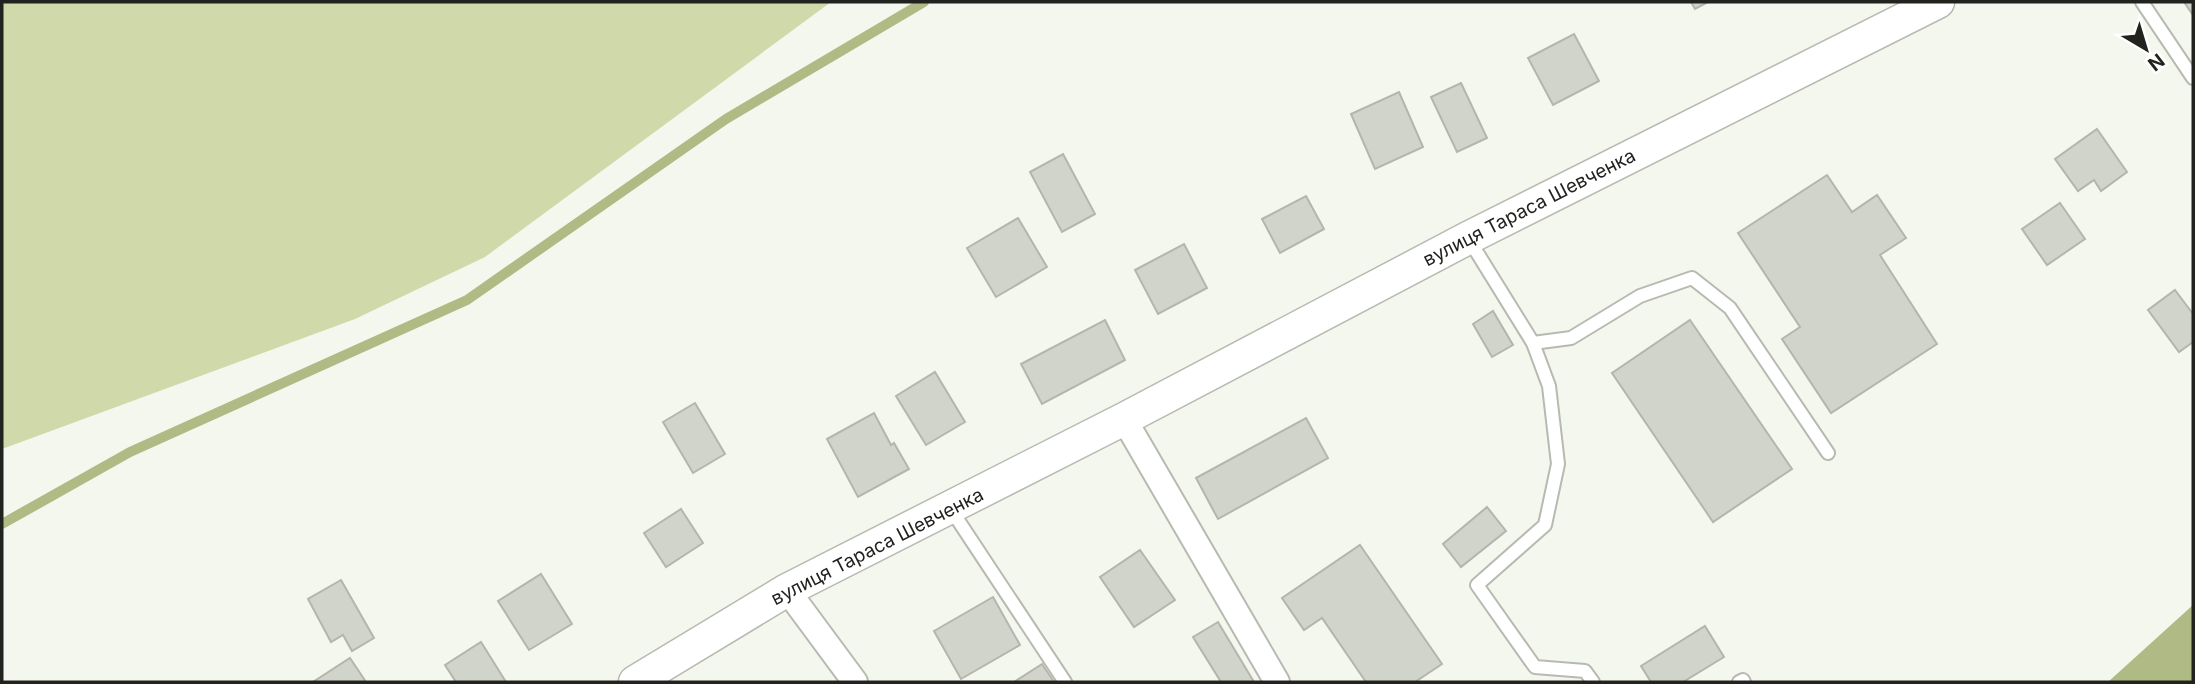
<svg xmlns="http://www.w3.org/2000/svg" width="2195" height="684" font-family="Inter,sans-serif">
<rect width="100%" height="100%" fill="#f4f7ed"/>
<path fill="#cfd9a9" d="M2,2H831L485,257L355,319L2,449Z"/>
<path fill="#afba84" d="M2193,605V682H2108Z"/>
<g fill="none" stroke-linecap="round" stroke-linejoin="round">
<path stroke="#afba84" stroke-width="10" d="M2,524L130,452L467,300L726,119L924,2"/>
</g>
<g fill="#d1d4ca" stroke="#b4b6ad" stroke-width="2">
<path d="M1691,2H1708L1695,9Z"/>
<path d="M2184,2H2193V15Z"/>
<path d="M1574,34L1599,81L1553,105L1528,58Z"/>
<path d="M1461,83L1487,138L1457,152L1431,97Z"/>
<path d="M1399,92L1423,147L1375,169L1351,114Z"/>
<path d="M2097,129L2127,172L2101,191L2094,180L2078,191L2055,159Z"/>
<path d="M1063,154L1095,214L1062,232L1030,172Z"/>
<path d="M1827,175L1852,212L1877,195L1906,238L1880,255L1937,344L1831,413L1782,339L1800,327L1738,233Z"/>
<path d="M1306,196L1324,229L1280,253L1262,219Z"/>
<path d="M2060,203L2085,239L2047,265L2022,229Z"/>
<path d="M1018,218L1047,267L996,297L967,248Z"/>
<path d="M1184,244L1207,288L1158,314L1135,270Z"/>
<path d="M2175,290L2193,314V342L2179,352L2148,310Z"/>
<path d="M1493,311L1513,345L1492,357L1473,324Z"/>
<path d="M1105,320L1125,360L1042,404L1021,364Z"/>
<path d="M1690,320L1792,469L1713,522L1612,373Z"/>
<path d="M935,372L965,422L926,445L896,396Z"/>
<path d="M695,403L725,454L693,473L663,422Z"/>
<path d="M874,413L891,445L894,443L909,469L858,497L827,439Z"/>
<path d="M1306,418L1328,458L1218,519L1196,478Z"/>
<path d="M1487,507L1506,531L1461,567L1443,544Z"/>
<path d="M681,509L703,543L666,567L644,533Z"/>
<path d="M1360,545L1442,664L1415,682H1366L1322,618L1304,630L1282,598Z"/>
<path d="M1140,550L1175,600L1134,627L1100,577Z"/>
<path d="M541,574L572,624L529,650L498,601Z"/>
<path d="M341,580L374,638L352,651L343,635L331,642L308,599Z"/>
<path d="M993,597L1020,645L961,679L934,631Z"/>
<path d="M1218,622L1254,682H1221L1193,637Z"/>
<path d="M1705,626L1724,657L1683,682H1651L1641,666Z"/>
<path d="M481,642L506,682H456L445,665Z"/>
<path d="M350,658L366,682H313Z"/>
<path d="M1042,664L1054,682H1014Z"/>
</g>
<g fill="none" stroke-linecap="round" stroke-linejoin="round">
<defs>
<g id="service">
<path d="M2142,2L2193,78"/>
<path d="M1468,238L1533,343L1571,338L1640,296L1692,278L1730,308L1828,453"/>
<path d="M1533,343L1549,386L1558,464L1545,525L1477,585L1535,667L1585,671L1593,682"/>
<path d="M950,508L1065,682"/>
<path d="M1739,682L1743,680L1744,682"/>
</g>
<g id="minor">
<path d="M1124,419L1277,682"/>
<path d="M787,590L855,682"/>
</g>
<path id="tertiary" d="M635,682L787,590L1124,419L1468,238L1938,2"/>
</defs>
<use href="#service" stroke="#b7bab1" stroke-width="16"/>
<use href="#minor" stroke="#b7bab1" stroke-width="28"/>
<use href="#tertiary" stroke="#b7bab1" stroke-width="35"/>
<use href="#service" stroke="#fff" stroke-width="12"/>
<use href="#minor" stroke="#fff" stroke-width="24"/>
<use href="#tertiary" stroke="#fff" stroke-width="32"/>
</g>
<g text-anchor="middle" stroke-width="7" stroke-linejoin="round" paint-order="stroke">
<g font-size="19" fill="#22231f" stroke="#fff">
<text transform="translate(1529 207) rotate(-27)" y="7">вулиця Тараса Шевченка</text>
<text transform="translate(877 546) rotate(-27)" y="7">вулиця Тараса Шевченка</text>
</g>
</g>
<rect width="2195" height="684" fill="none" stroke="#22231f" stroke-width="7"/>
<g transform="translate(2146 49) rotate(142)" stroke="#ffffff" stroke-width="5" paint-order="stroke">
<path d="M0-5L12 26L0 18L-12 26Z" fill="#22231f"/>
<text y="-10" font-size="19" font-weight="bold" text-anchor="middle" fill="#22231f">N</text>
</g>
</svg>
